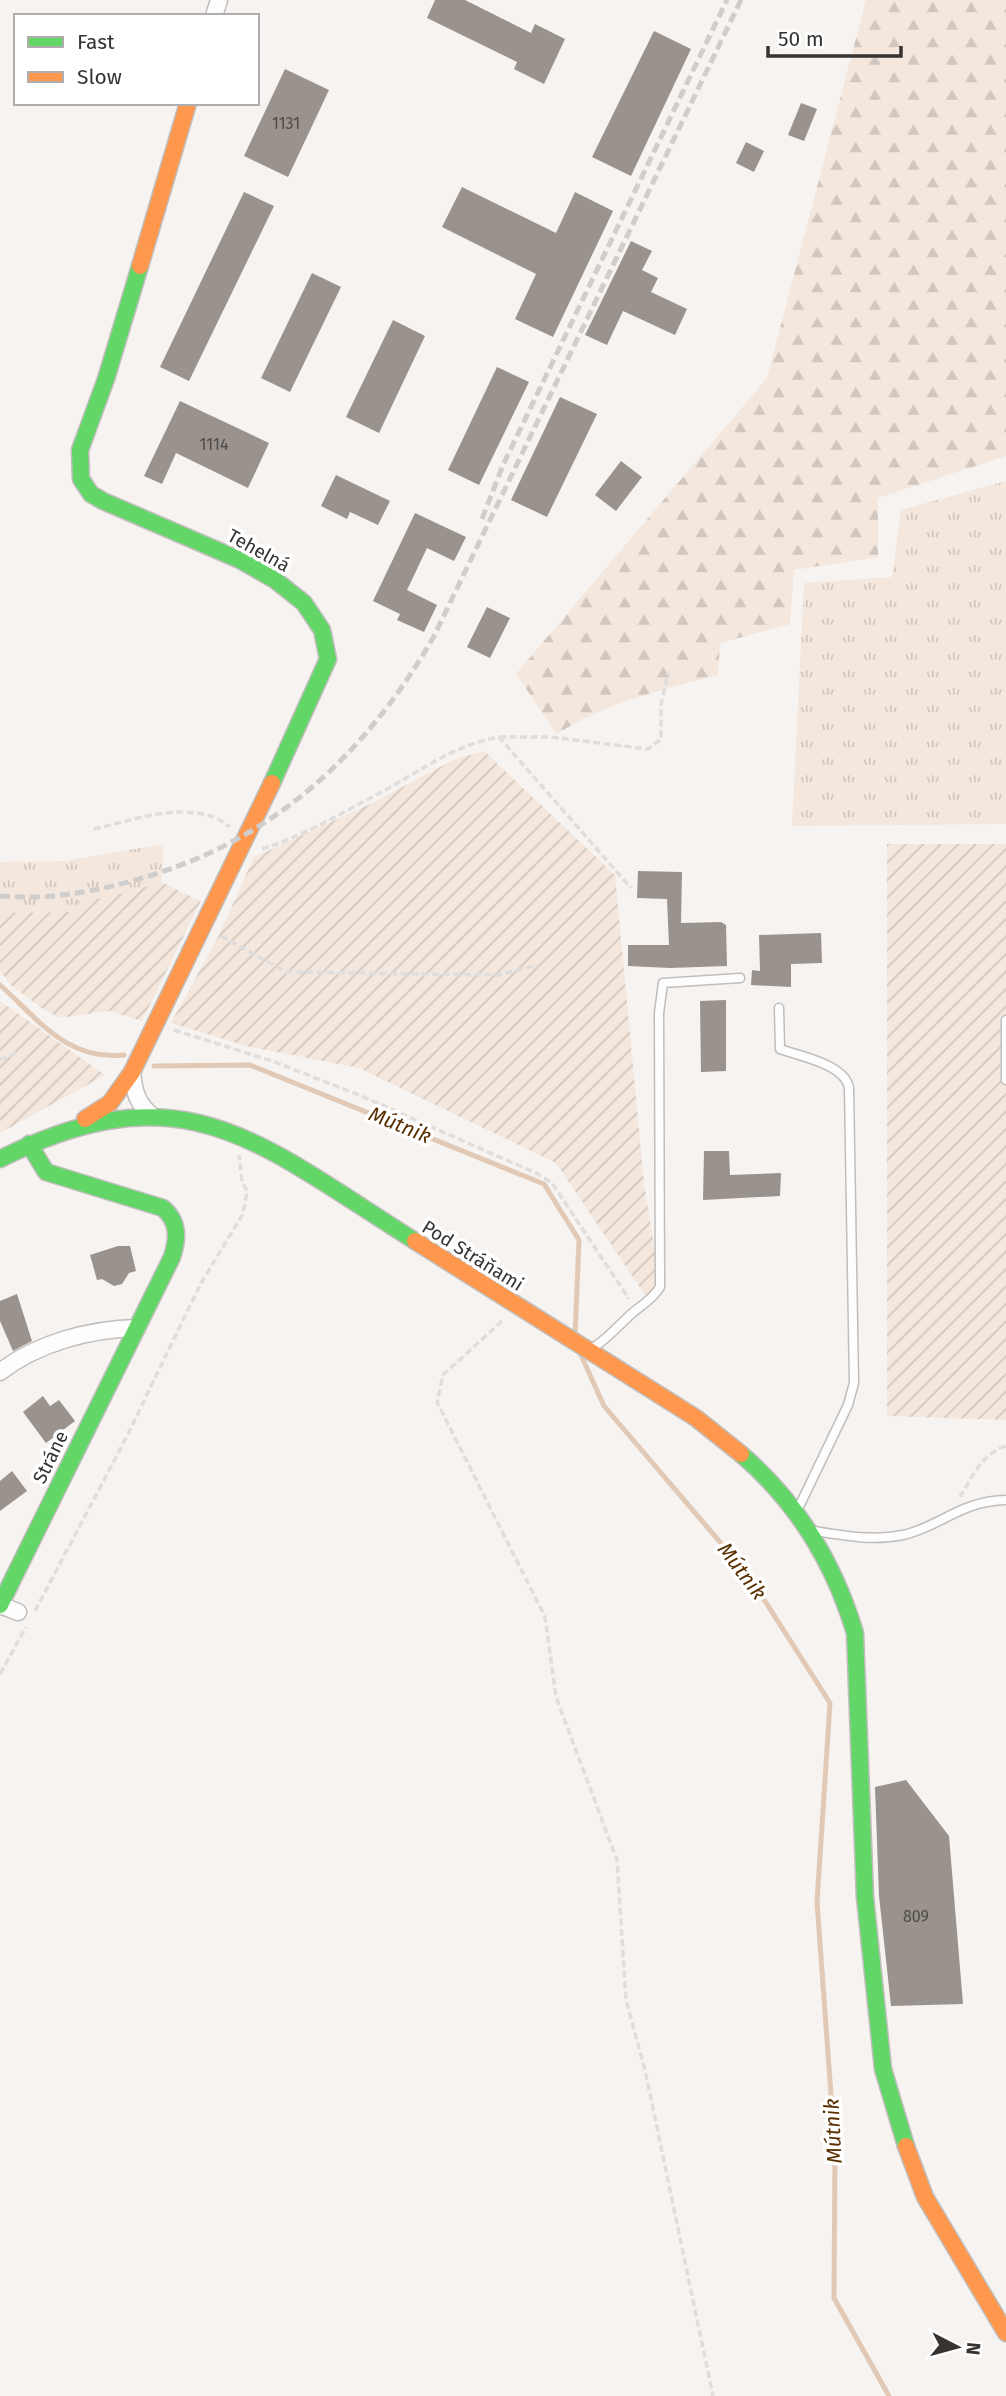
<svg xmlns="http://www.w3.org/2000/svg" width="1006" height="2396" font-family="'Fira Sans',sans-serif">
<defs>
<pattern id="grass-tufts" width="24" height="20" patternUnits="userSpaceOnUse" patternTransform="scale(1.75)"><rect width="24" height="20" fill="#f4e7dd"/><path d="M3 7l-1-3M5 7V3M7 7l1-3M15 17l-1-3M17 17v-4M19 17l1-3" fill="none" stroke="#d2c7be"/></pattern>
<pattern id="forest-firs" width="22" height="20" patternUnits="userSpaceOnUse" patternTransform="scale(1.75)"><rect width="22" height="20" fill="#f4e7dd"/><path d="M5 1l3.5 6h-7zM16 11l3.5 6h-7z" fill="#d2c7be"/></pattern>
<pattern id="garden-furrows" width="10" height="10" patternUnits="userSpaceOnUse" patternTransform="scale(1.75)"><rect width="10" height="10" fill="#f4e7dd"/><path d="M-1 1l2-2M0 10L10 0M9 11l2-2" fill="none" stroke="#d2c7be"/></pattern>
</defs>
<rect width="100%" height="100%" fill="#f6f3f1"/>
<g fill="url(#grass-tufts)">
<path d="M1006,481V824L792,826L804,583L892,577L901,510Z"/>
<path d="M164,844L161,882L106,898L79,901L73,912L0,913V862L64,861Z"/>
</g>
<path fill="url(#forest-firs)" d="M866,0H1006V456L878,498V557L794,570L790,624L720,643L718,675C663,689 605,703 557,734L516,674L767,378Z"/>
<g fill="url(#garden-furrows)">
<path d="M484,751L615,875L644,1183L659,1276L654,1290L646,1296L556,1163L359,1068L246,1046L171,1023L219,935L254,857L370,804L455,759Z"/>
<path d="M887,844H1006V1420L887,1416Z"/>
<path d="M161,882L201,901L142,1021L109,1011L60,1018L43,1009L12,986L0,971V913L73,912L78,901L106,898Z"/>
<path d="M0,1001L105,1075L0,1133Z"/>
</g>
<g fill="none" stroke-linecap="round" stroke-linejoin="round">
<g stroke="#e1c9b6" stroke-width="5">
<path d="M0,985C39,1020 67,1061 124,1055"/>
<path d="M154,1066L250,1065L544,1184L579,1240L575,1336"/>
<path d="M581,1355L604,1406L749,1576L830,1703L817,1902L835,2150L834,2298L889,2396"/>
</g>
</g>
<g fill="#9a938d">
<path d="M435,0H465L531,33L535,24L565,39L544,84L514,69L517,62L427,18Z"/>
<path d="M654,31L691,49L631,176L592,157Z"/>
<path d="M285,69L329,90L288,177L244,156Z"/>
<path d="M801,103L817,109L804,141L788,135Z"/>
<path d="M746,142L764,151L754,172L736,163Z"/>
<path d="M462,187L556,233L575,192L613,211L553,337L515,319L536,274L442,227Z"/>
<path d="M244,192L274,206L189,381L160,367Z"/>
<path d="M631,241L652,251L642,270L658,278L651,292L687,309L675,335L623,311L607,345L585,335Z"/>
<path d="M312,273L341,287L290,392L261,378Z"/>
<path d="M393,320L425,336L379,433L346,417Z"/>
<path d="M497,367L529,382L479,485L448,470Z"/>
<path d="M560,397L597,414L547,517L511,500Z"/>
<path d="M180,401L269,443L248,488L176,453L162,484L144,476Z"/>
<path d="M621,461L642,477L616,511L595,495Z"/>
<path d="M336,475L390,501L378,525L350,512L347,519L321,506Z"/>
<path d="M415,513L466,537L454,561L427,548L407,590L437,605L424,632L397,620L400,614L373,601Z"/>
<path d="M487,607L510,618L490,658L467,647Z"/>
<path d="M638,871L682,872L681,923L721,922L726,925L727,966L670,968L628,966V945H669L667,899L637,898Z"/>
<path d="M821,933L822,963L791,964V987L751,985L752,970L760,971L759,935Z"/>
<path d="M726,1000V1071L701,1072L700,1001Z"/>
<path d="M704,1151H729L730,1175L781,1173L780,1196L703,1200Z"/>
<path d="M118,1246H130L136,1271L129,1273L122,1284L114,1286L102,1279L97,1280L90,1255Z"/>
<path d="M17,1294L32,1341L13,1351L0,1321V1301Z"/>
<path d="M43,1396L50,1406L59,1400L75,1421L46,1443L23,1412Z"/>
<path d="M12,1471L27,1491L0,1511V1481Z"/>
<path d="M906,1780L949,1836L963,2004L891,2006L879,1896L875,1787Z"/>
</g>
<g fill="none" stroke-linecap="round" stroke-linejoin="round">
<defs>
<g id="lane">
<path d="M779,1008L780,1049C799,1056 845,1064 849,1088L854,1383L848,1405L797,1511"/>
<path d="M1006,1020V1080"/>
<path d="M591,1349C606,1340 613,1331 626,1319C637,1307 651,1302 660,1287L659,1013L663,983L740,978"/>
<path d="M815,1531C845,1536 873,1541 903,1535C940,1527 960,1501 1006,1500"/>
</g>
<g id="street">
<path d="M214,16L219,0"/>
<path d="M132,1072C134,1092 137,1103 152,1116"/>
<path d="M0,1372C37,1343 90,1329 137,1328"/>
<path d="M0,1605L18,1612"/>
</g>
<g id="fast">
<path d="M140,266L106,379L80,450L81,479L91,494L103,501L240,560L275,580L304,603L322,630L328,659L272,783"/>
<path d="M0,1159C185,1066 260,1144 415,1241"/>
<path d="M741,1454C797,1502 834,1563 855,1633L865,1897L883,2069L906,2146"/>
<path d="M0,1605L172,1257C178,1238 179,1222 163,1208L46,1172L29,1144"/>
</g>
<g id="slow">
<path d="M140,266L188,103"/>
<path d="M85,1119L110,1103L132,1072L272,783"/>
<path d="M415,1241L696,1418L741,1454"/>
<path d="M906,2146L925,2197L1006,2333"/>
</g>
</defs>
<use href="#lane" stroke="#c0bebc" stroke-width="11"/>
<use href="#street" stroke="#c0bebc" stroke-width="19"/>
<use href="#fast" stroke="#c0bebc" stroke-width="19"/>
<use href="#slow" stroke="#c0bebc" stroke-width="19"/>
<g stroke="#dfdedd" stroke-width="3.5" stroke-dasharray="7 3.5" stroke-linecap="butt">
<path d="M499,737H550L648,749L661,739V705L668,673"/>
<path d="M94,829C134,820 195,797 230,827"/>
<path d="M262,849C301,837 342,813 378,794C419,772 453,745 499,737L631,888"/>
<path d="M221,936L286,972L498,975L537,965"/>
<path d="M174,1030L275,1062L359,1095L536,1173L552,1183L629,1299"/>
<path d="M0,1060L18,1052"/>
<path d="M502,1321L443,1375L437,1402L545,1617L556,1697L617,1860L626,2000L645,2070L713,2396"/>
<path d="M960,1497C971,1478 983,1453 1006,1446"/>
<path d="M35,1611L126,1438L201,1283L243,1214L247,1191L242,1181L239,1155"/>
<path d="M0,1674L26,1627"/>
</g>
<use href="#lane" stroke="#fefdfd" stroke-width="8"/>
<use href="#street" stroke="#fefdfd" stroke-width="16"/>
<use href="#fast" stroke="#63d668" stroke-width="16"/>
<use href="#slow" stroke="#ff974d" stroke-width="16"/>
<g stroke="#cfcecd" stroke-width="5" stroke-dasharray="10 5" stroke-linecap="butt">
<path d="M482,519L503,465L727,0"/>
<path d="M0,896C48,900 96,892 142,878C274,840 365,755 433,638L741,0"/>
</g>
</g>
<g text-anchor="middle" stroke-width="7" stroke-linejoin="round" paint-order="stroke">
<g font-size="16" fill="#4f4b48">
<text x="286" y="129">1131</text>
<text x="214" y="450">1114</text>
<text x="916" y="1922">809</text>
</g>
<g font-size="19" fill="#363331" stroke="#fff">
<text transform="translate(259 550) rotate(29)" y="7">Tehelná</text>
<text transform="translate(473 1255) rotate(32)" y="7">Pod Stráňami</text>
<text transform="translate(50 1457) rotate(-64)" y="7">Stráne</text>
</g>
<g font-size="21" font-style="italic" fill="#592f00" stroke="#fff">
<text transform="translate(400 1125) rotate(22)" y="7">Mútnik</text>
<text transform="translate(742 1571) rotate(53)" y="7">Mútnik</text>
<text transform="translate(833 2131) rotate(-93)" y="7">Mútnik</text>
</g>
</g>
<rect x="14" y="14" width="245" height="91" fill="#ffffff" stroke="#afadad" stroke-width="2"/>
<rect x="28" y="37" width="35" height="10" fill="#63d668" stroke="#afadad" stroke-width="2"/>
<text x="77" y="49" font-size="21" fill="#363331">Fast</text>
<rect x="28" y="72" width="35" height="10" fill="#ff974d" stroke="#afadad" stroke-width="2"/>
<text x="77" y="84" font-size="21" fill="#363331">Slow</text>
<g transform="translate(957 2347) rotate(96)" stroke="#ffffff" stroke-width="5" paint-order="stroke">
<path d="M0-5L12 26L0 18L-12 26Z" fill="#363331"/>
<text y="-10" font-size="19" font-weight="bold" text-anchor="middle" fill="#363331">N</text>
</g>
<path d="M768 46v10h133v-10" fill="none" stroke="#363331" stroke-width="3.5"/>
<text x="778" y="46" font-size="21" fill="#363331" stroke="#ffffff" stroke-width="5" paint-order="stroke">50 m</text>
</svg>
